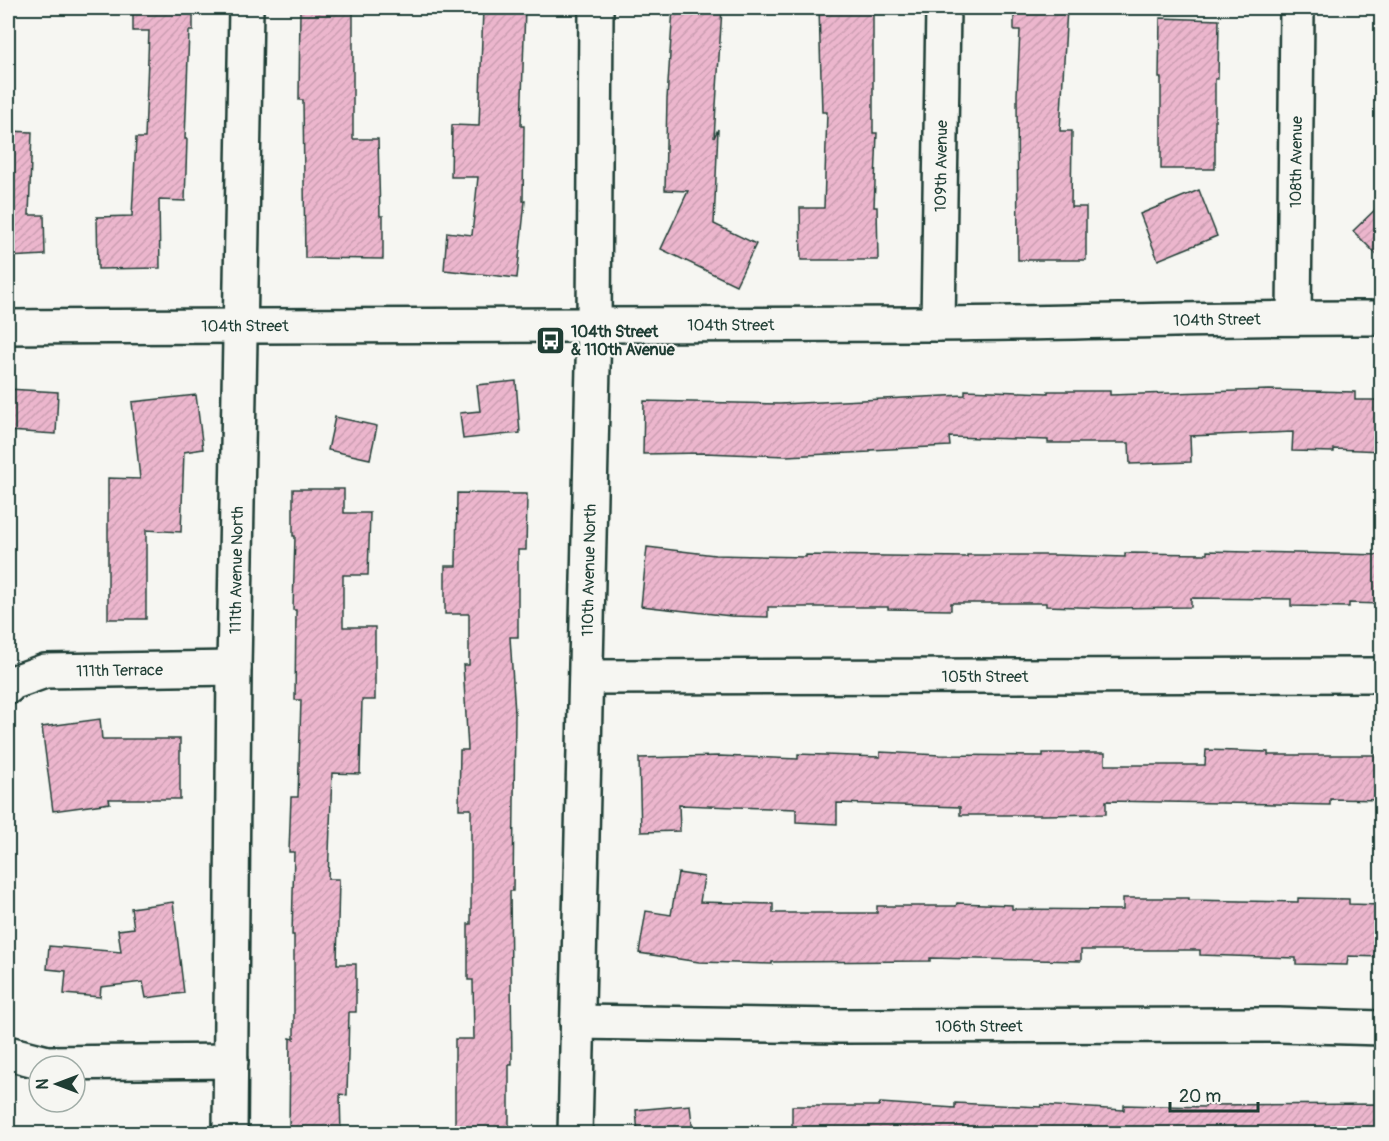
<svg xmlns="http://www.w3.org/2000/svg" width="1389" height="1141" font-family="Pangolin,sans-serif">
<defs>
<pattern id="building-hatch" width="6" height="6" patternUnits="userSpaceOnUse" patternTransform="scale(1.5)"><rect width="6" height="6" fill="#ecb6cd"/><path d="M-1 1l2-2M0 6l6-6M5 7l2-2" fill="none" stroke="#ca9db1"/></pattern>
</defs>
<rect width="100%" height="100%" fill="#f6f6f2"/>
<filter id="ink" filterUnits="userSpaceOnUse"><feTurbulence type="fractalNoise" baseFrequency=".0167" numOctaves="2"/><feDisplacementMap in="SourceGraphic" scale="12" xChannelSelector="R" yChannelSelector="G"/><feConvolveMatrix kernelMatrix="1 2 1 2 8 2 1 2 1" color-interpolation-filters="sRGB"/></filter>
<g filter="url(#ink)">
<g fill="url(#building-hatch)" stroke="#1f3d34" stroke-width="1.5">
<path d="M133,8H193V31H189L185,139H187L185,201L159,200L160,268L98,269L97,217L132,216L136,138H145L149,31H133Z"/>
<path d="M300,8H353V139H378L380,216H383V259L305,258L303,100H299Z"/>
<path d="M483,8H525L521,126H524L523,201H525L517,278L444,270L447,232L472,235L478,177H451L452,125L479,126Z"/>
<path d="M673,8H722L714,138L718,129L714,224L756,244L736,285L661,249L688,191L665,190L667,99Z"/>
<path d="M819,8H873V133H877L874,207H877L878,260H801L800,208H824L827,112H822Z"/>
<path d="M1014,8H1067L1060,131H1072L1071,207H1086V260H1018L1017,95L1020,30H1014Z"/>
<path d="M1160,18L1219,20L1218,79H1215V169H1161V78H1159Z"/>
<path d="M8,131L32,132L29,215H44L45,255L8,257Z"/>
<path d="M1199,190L1217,236L1158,260L1140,214Z"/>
<path d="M1382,203V260L1353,231Z"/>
<path d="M516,381L520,433L463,439L460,413L480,411L477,385Z"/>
<path d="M8,389L58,392L56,434L8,431Z"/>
<path d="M965,390L1048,393V391H1110V395L1269,390L1355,392V400H1382V451L1334,449V452L1292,451L1293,432L1190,436L1191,462L1130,464L1129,443H1048V440L949,437L950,446L870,450V452L786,456L704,453L643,454L644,401L780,404L965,395Z"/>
<path d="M196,395L203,449L184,452L181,532L146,530V619H108V478L140,479L132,402Z"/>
<path d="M335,417L377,426L370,459L328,450Z"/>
<path d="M293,489H344V513H370L368,575H343V627H375V700H362L360,774L332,773L328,879H339L337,964H356V1012H349L347,1095L340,1094L341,1134H289L290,1038L294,1039V935H292L294,852H289L291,797H298L301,700H295L296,610H293L295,536H293Z"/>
<path d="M457,493L527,494L526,550H518V637H510L515,713L513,891H510L512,1065H509V1134H455V1039H474L473,980H468V924H471V809H459L460,750H468L463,665H469V614H445V566H456Z"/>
<path d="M647,547L715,555L806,557V555L967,557V555H1058L1125,557V553L1207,554V551L1382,555V604L1349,603V607L1291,606V599L1191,598V607L1109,608L1046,606V603H951V610L888,609V607H768V617L731,616L641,606Z"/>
<path d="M100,719L102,739H180V799H109L110,803L53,811L42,727Z"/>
<path d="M1206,750L1268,752V755H1382V800L1330,799V805L1106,801V814L1044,815H960V807L837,803V824L796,822V809L679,805L680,831L641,832L639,758L719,756L798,759V754L880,757V752L940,755L1043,756V753H1105V765H1205Z"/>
<path d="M678,873L704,877L700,902L773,904V913H877V906H956L957,903L1012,905V909L1123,910V898H1189V900L1298,902V898L1349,899V904L1382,905V957L1348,956L1347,965L1296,964V958L1200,955V950H1081V961L930,958V961L772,962V964L699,962L639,953L646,911L671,915Z"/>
<path d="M173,902L184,993L146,998L143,982L101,987L100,997L64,994L66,971L47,969L49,946L121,952L118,930L134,928L131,908Z"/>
<path d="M880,1103L955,1108V1103L1041,1107V1105L1124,1110V1105L1205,1107V1105L1382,1104V1134H792V1106H879Z"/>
<path d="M690,1105L693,1134H638L636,1110Z"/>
</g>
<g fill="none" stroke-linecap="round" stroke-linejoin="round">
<defs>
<g id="minor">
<path id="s1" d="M1294,318L1297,8"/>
<path id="s2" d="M938,324L943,8"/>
<path id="s3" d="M8,327C316,324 624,325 933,324C1082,323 1232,317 1382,318"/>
<path id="s4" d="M587,677L1382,675"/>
<path id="s5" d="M8,687L9,684L45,671L234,668"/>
<path id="s6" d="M577,1022L839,1026L1278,1025L1382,1028"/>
<path d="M8,1053L47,1063L231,1061"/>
<path id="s7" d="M230,1134L234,668L246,8"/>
<path id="s8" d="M575,1134L594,324L596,8"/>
</g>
</defs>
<use href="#minor" stroke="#1f3d34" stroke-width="38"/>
<use href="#minor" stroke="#f6f6f2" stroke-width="33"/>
</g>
</g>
<defs>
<symbol id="bus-square" viewBox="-11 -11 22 22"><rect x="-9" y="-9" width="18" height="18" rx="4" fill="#1f3d34" stroke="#f6f6f2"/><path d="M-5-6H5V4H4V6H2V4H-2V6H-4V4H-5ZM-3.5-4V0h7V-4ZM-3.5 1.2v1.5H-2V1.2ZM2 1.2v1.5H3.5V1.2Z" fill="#fff"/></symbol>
</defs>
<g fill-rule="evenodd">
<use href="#bus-square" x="534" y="324" width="33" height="33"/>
</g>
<g text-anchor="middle" stroke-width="4.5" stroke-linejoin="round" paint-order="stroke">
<g font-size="16" fill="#1f3d34" stroke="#f6f6f2">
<text dy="6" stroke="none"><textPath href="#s1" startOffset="156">108th Avenue</textPath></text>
<text dy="6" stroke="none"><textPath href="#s2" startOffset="158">109th Avenue</textPath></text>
<text dy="6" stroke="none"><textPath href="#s3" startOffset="1209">104th Street</textPath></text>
<text dy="6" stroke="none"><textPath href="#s3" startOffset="723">104th Street</textPath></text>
<text dy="6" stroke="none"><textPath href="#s3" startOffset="237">104th Street</textPath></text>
<text dy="6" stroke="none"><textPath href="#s7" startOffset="564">111th Avenue North</textPath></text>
<text dy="6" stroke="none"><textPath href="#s8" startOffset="564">110th Avenue North</textPath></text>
<text dy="6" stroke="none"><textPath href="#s5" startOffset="116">111th Terrace</textPath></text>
<text dy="6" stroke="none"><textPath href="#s4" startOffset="398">105th Street</textPath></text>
<text dy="6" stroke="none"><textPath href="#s6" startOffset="402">106th Street</textPath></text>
</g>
<g font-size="16" font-weight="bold" fill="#1f3d34" stroke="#f6f6f2" text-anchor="start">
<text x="571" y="337">104th Street<tspan x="571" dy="18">&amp; 110th Avenue</tspan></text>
</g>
</g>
<rect width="1389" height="1141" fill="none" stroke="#f6f6f2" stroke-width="30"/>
<rect x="15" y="15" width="1359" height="1111" fill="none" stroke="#1f3d34" stroke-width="2" filter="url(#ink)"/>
<g transform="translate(57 1084) rotate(270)"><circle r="28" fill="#f6f6f2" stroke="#a0aca6" stroke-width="1.5"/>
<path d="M0-4.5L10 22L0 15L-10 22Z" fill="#1f3d34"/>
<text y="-9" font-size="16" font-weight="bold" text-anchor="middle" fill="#1f3d34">N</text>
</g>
<path d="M1170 1102v9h88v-9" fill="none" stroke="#1f3d34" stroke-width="3"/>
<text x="1179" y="1102" font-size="18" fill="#1f3d34" stroke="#f6f6f2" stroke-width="4.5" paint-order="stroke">20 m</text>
</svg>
